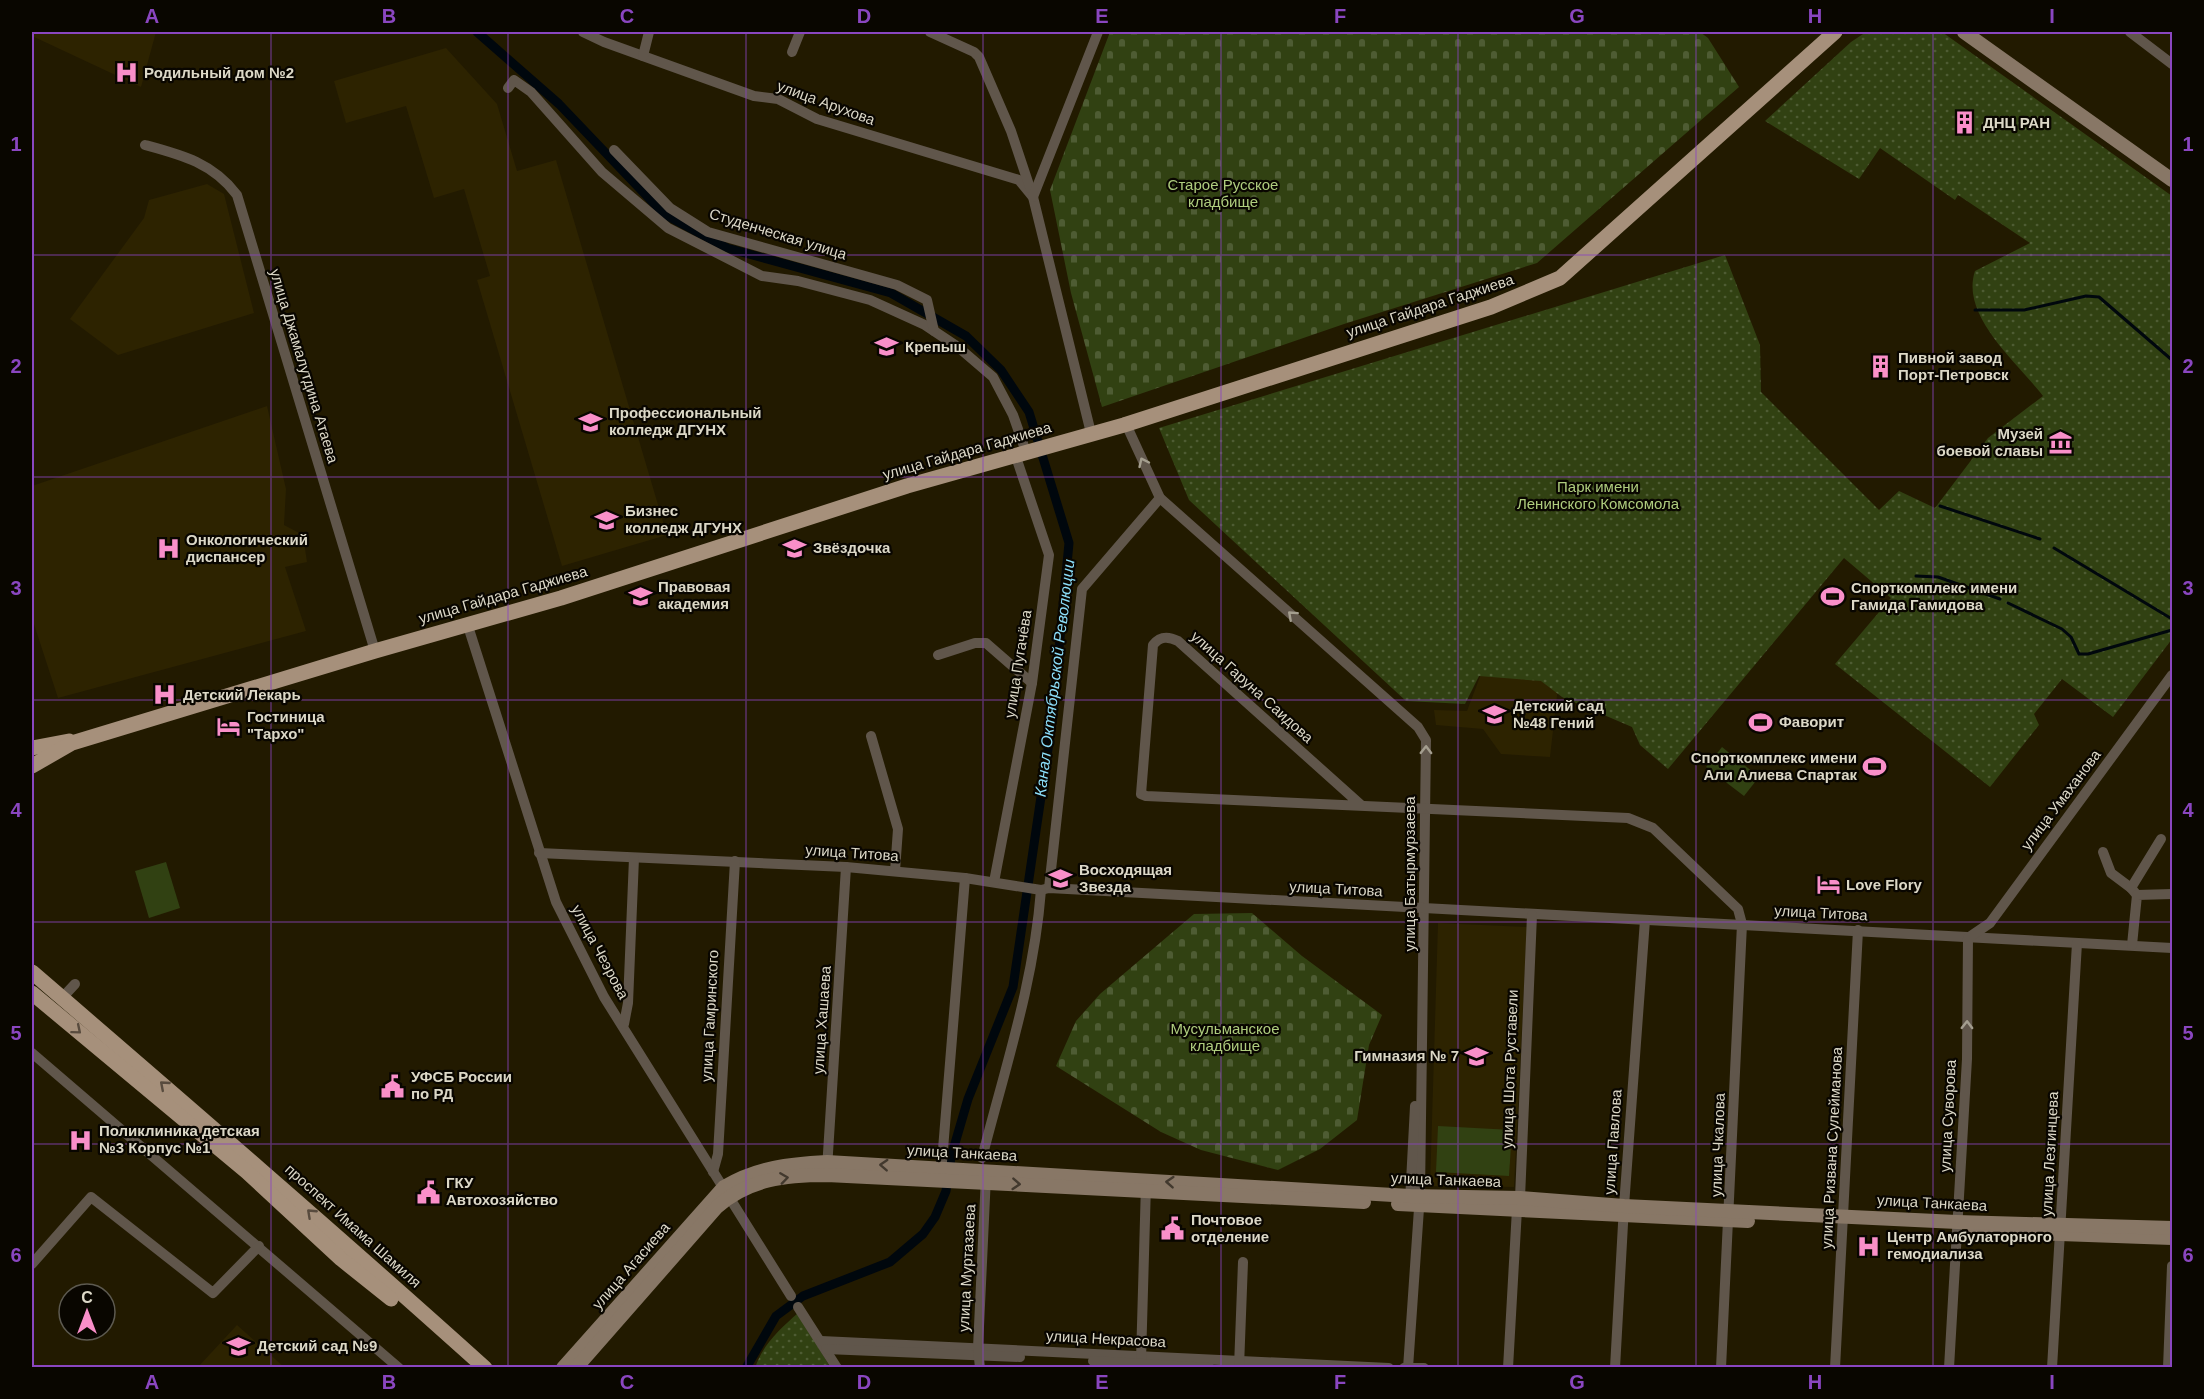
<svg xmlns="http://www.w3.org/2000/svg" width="2204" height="1399" font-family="Helvetica,sans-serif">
<defs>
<pattern id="cemetery-stones" width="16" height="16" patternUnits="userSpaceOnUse" patternTransform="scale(1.5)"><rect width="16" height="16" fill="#314112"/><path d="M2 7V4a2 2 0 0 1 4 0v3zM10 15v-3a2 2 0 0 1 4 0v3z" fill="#4e5c33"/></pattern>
<pattern id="park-dots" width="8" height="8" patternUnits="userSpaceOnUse" patternTransform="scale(1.5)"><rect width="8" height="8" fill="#314112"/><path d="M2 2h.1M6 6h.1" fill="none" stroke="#4e5c33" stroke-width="1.8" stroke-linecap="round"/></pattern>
</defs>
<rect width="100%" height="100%" fill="#221a00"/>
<g fill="#2d2300">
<path d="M32,32H156L141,87L32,36Z"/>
<path d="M446,48L497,104L517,171L556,160L667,535L562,566L477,280L490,276L464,189L434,198L406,106L346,123L334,81Z"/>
<path d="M207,184L224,194L254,313L118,355L70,319L144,218L149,200Z"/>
<path d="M267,406L286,489L284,525L303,535L307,562L285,567L306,631L58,698L32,618V486Z"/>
<path d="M1481,674L1559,678L1550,757L1501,754L1483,729L1436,725L1434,710L1467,711Z"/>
<path d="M1438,923L1527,927L1514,1187L1430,1186Z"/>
<path d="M237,1325L284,1367H198Z"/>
</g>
<g fill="#314112">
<path d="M1722,747L1759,777L1744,796L1706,767Z"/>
<path d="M166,862L180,908L149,918L135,871Z"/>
<path d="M1438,1126L1512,1130L1509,1176L1436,1172Z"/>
</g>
<g fill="url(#cemetery-stones)">
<path d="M1110,32H1700L1708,38L1739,87L1537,263L1344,324L1102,407L1071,293L1050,190Z"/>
<path d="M1252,913L1302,956L1382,1015L1369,1045L1357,1120L1320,1149L1278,1170L1201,1150L1161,1132L1056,1066L1076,1021L1100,994L1194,914Z"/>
</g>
<g fill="url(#park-dots)">
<path d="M1866,32H1942L2172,196V639L2113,717L2062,679L2034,714L2039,725L1990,787L1835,664L1891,598L1844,558L1668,769L1640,745L1632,727L1562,697L1541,681L1479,676L1465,704L1406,701L1189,500L1159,428L1725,255L1760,345L1761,392L1879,510L1899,491L1935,508L1988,438L2043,396C2017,362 1960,316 1975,271L2030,243L1958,195L1955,200L1880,148L1859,179L1765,121L1851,42Z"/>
<path d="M798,1313L830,1367L755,1368C763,1344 780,1329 798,1313Z"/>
</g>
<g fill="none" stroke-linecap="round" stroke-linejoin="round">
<g stroke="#00070d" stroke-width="3">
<path d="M1975,310H2024L2086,296L2099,297L2172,360"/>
<path d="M1940,506L2040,539"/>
<path d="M2054,548L2172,619"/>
<path d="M1916,576L1938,577L2000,599"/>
<path d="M2008,603L2062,629L2071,637L2079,654H2088L2172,630"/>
</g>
<path stroke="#00070d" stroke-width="9" d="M477,32L559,104L664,214L727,248L891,293L966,336L1001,370L1029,412L1069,543L1052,722L1013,987L968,1099L951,1157L946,1191L935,1217L923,1234L890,1262L803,1296L776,1316L746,1368"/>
<g stroke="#60564b" stroke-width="10">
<path d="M583,32L604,42L754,96L778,99L817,119L1019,180L1033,197L1091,433"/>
<path d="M930,32L974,52L979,57L1011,131L1030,188"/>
<path d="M2130,32L2172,64"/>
<path d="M792,52L800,32"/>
<path d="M643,56L649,32"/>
<path d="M508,88L514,80L531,92L602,172L668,228L762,276L798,281L870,300L925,325L958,347L993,377L1013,415L1026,452"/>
<path d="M145,145C182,155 213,163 237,195L375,651"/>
<path d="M614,150L670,208L708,232L897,285L927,300L934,331"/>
<path d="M1033,197L1098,32"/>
<path d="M1125,422L1160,498L1418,727L1426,740L1420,1194L1408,1368"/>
<path d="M467,623L556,902L604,997L791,1296"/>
<path d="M938,655L975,643H986L1032,683"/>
<path d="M871,736L898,829L895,871"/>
<path d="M1361,805L1178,641C1168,636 1160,636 1153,645L1141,794L1146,796L1628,818L1653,828L1738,909L1742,924L1721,1368"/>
<path d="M2103,852L2111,873L2131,888"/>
<path d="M539,853L846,867L965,878L1041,890L1049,888L2172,948"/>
<path d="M994,882L1032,683L1049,555L1015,454"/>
<path d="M1049,888L1082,589L1160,498"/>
<path d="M2137,895L2131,888L2161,839"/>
<path d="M2132,945L2137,895L2172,894"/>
<path d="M62,998L75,984"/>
<path d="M624,1024L628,1003L634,858"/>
<path d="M32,1053L399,1368"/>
<path d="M982,1158C1005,1068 1034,982 1041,890"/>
<path d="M827,1169L846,867"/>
<path d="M713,1172L718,1154L735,861"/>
<path d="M941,1174L965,878"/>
<path d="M1410,1201L1415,1106"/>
<path d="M32,1264L91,1197L213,1293L259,1246"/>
<path d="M798,1307L837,1368"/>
<path d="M821,1341L1389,1368"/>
<path d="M826,1349L1020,1357"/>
<path d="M1141,1360L1146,1184"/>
<path d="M1093,1361L1210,1368"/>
<path d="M1239,1367L1243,1262"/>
<path d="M980,1368L978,1348L986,1176"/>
<path d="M1404,1368H1424"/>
<path d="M1508,1368L1517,1209L1520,1198L1532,915"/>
<path d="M1615,1368L1624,1206L1645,920"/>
<path d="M1835,1368L1858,930"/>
<path d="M1949,1368L1967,1059L1968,938L1990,923L2172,675"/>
<path d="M2052,1368L2077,943"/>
<path d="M2168,1368L2172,1266"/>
</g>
<g stroke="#876" stroke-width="14">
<path d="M1964,32L2172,180"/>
<path d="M1398,1204L1748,1221"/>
<path d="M1974,1231L2172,1238"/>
<path d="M563,1368L724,1187C757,1167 790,1164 827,1162L1410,1196L1520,1198L1624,1206L1957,1222L2172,1228"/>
<path d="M576,1368L717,1207C748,1179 786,1175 827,1175L1364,1202"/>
</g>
<g stroke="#a6907b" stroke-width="15">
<path d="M32,748L69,741"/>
<path d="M32,766L72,743L375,651L561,598L907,486L1124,425L1491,307L1560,278L1835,32"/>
<path d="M32,972C184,1103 336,1234 485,1368"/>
<path d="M32,993L247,1172L341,1259L391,1299"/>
</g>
</g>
<defs><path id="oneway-chevron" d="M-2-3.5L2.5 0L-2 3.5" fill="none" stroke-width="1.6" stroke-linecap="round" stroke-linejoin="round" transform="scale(1.5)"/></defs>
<g stroke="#a49e8f">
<use href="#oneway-chevron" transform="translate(1143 462) rotate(-115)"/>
<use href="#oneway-chevron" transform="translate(1292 615) rotate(-138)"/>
<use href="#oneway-chevron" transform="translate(1426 750) rotate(-89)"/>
<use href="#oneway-chevron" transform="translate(1967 1025) rotate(-89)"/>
</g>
<g stroke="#584b3e">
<use href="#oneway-chevron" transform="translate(77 1030) rotate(40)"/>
<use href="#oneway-chevron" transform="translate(164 1085) rotate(-139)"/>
<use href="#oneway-chevron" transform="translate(311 1213) rotate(-137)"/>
</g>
<g stroke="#42392e">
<use href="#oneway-chevron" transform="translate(884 1165) rotate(-177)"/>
<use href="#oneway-chevron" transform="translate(784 1178) rotate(-8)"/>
<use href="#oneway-chevron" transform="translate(1170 1182) rotate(-176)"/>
<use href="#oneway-chevron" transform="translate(1016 1184) rotate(4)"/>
</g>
<path fill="none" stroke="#8a46c0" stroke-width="1.5" stroke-opacity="0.55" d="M271,32V1368M508,32V1368M746,32V1368M983,32V1368M1221,32V1368M1458,32V1368M1696,32V1368M1933,32V1368M32,255H2172M32,477H2172M32,700H2172M32,922H2172M32,1144H2172"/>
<defs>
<symbol id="hospital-bare" viewBox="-9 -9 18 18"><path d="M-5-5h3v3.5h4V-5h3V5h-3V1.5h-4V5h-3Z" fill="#f98fc9" stroke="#090600" stroke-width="2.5" paint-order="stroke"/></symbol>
<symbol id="building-bare" viewBox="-9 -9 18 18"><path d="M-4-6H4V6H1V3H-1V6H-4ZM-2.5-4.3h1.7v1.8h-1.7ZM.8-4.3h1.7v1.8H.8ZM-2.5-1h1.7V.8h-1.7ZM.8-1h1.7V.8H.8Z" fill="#f98fc9" stroke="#090600" stroke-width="2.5" paint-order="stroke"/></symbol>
<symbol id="school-bare" viewBox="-9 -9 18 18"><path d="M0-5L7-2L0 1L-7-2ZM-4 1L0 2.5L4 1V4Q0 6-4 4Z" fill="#f98fc9" stroke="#090600" stroke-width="2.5" paint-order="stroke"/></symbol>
<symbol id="university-bare" viewBox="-9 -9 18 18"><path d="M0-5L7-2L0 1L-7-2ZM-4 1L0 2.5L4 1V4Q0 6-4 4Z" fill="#f98fc9" stroke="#090600" stroke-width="2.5" paint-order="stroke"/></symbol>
<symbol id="museum-bare" viewBox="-9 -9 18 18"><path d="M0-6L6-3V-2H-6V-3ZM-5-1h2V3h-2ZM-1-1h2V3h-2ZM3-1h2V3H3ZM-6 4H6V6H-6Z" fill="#f98fc9" stroke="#090600" stroke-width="2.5" paint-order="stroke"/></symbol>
<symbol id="stadium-bare" viewBox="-9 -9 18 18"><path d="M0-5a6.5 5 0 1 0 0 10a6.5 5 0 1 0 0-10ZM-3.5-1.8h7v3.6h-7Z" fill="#f98fc9" stroke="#090600" stroke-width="2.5" paint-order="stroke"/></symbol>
<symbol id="hotel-bare" viewBox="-9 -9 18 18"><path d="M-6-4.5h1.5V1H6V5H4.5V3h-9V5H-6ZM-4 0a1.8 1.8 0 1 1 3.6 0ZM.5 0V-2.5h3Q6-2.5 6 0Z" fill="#f98fc9" stroke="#090600" stroke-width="2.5" paint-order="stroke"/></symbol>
<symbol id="civic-bare" viewBox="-9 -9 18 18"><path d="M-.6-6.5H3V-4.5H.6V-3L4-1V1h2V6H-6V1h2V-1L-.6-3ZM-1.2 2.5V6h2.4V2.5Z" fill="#f98fc9" stroke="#090600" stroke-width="2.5" paint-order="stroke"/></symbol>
</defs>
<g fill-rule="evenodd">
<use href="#hospital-bare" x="110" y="56" width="33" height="33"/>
<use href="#building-bare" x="1948" y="106" width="33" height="33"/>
<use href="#school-bare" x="870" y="330" width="33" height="33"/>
<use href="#building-bare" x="1864" y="350" width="33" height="33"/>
<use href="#university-bare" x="574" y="406" width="33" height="33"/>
<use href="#museum-bare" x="2044" y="426" width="33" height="33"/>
<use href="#university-bare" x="590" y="504" width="33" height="33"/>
<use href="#school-bare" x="778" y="532" width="33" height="33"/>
<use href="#hospital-bare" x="152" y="532" width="33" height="33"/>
<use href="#university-bare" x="624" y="580" width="33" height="33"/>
<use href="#stadium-bare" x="1816" y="580" width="33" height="33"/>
<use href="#hospital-bare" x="148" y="678" width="33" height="33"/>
<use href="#school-bare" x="1478" y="698" width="33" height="33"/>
<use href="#stadium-bare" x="1744" y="706" width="33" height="33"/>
<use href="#hotel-bare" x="212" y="710" width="33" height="33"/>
<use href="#stadium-bare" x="1858" y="750" width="33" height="33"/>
<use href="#school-bare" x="1044" y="862" width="33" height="33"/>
<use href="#hotel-bare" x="1812" y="868" width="33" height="33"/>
<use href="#school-bare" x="1460" y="1040" width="33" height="33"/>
<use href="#civic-bare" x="376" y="1070" width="33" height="33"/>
<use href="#hospital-bare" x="64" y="1124" width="33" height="33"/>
<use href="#civic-bare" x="412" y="1176" width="33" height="33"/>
<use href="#civic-bare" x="1156" y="1212" width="33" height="33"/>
<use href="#hospital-bare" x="1852" y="1230" width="33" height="33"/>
<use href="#school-bare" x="222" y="1330" width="33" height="33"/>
</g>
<g text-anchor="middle" stroke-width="4.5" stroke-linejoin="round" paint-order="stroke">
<g font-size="15" font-weight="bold" fill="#dcd8c7" stroke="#090600" text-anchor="start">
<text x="144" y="78">Родильный дом №2</text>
<text x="1983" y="128">ДНЦ РАН</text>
<text x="905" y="352">Крепыш</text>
<text x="1898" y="363">Пивной завод<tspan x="1898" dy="17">Порт-Петровск</tspan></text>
<text x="609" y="418">Профессиональный<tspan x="609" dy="17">колледж ДГУНХ</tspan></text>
<text x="2043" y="439" text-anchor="end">Музей<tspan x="2043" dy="17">боевой славы</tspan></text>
<text x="625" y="516">Бизнес<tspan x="625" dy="17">колледж ДГУНХ</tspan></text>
<text x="186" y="545">Онкологический<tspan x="186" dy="17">диспансер</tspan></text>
<text x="813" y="553">Звёздочка</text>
<text x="658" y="592">Правовая<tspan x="658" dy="17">академия</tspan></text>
<text x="1851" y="593">Спорткомплекс имени<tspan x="1851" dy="17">Гамида Гамидова</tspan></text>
<text x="183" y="700">Детский Лекарь</text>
<text x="1513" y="711">Детский сад<tspan x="1513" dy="17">№48 Гений</tspan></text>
<text x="247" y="722">Гостиница<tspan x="247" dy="17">"Тархо"</tspan></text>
<text x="1779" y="727">Фаворит</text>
<text x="1857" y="763" text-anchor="end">Спорткомплекс имени<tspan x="1857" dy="17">Али Алиева Спартак</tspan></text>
<text x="1079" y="875">Восходящая<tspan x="1079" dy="17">Звезда</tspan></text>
<text x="1846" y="890">Love Flory</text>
<text x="1459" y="1061" text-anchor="end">Гимназия № 7</text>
<text x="411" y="1082">УФСБ России<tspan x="411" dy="17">по РД</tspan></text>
<text x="99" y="1136">Поликлиника детская<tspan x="99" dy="17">№3 Корпус №1</tspan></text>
<text x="446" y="1188">ГКУ<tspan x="446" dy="17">Автохозяйство</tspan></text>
<text x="1191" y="1225">Почтовое<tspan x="1191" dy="17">отделение</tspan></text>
<text x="1887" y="1242">Центр Амбулаторного<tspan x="1887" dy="17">гемодиализа</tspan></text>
<text x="257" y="1351">Детский сад №9</text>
</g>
<g font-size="15" fill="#dcd8c7" stroke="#090600">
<text transform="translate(826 103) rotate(20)" y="5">улица Арухова</text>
<text transform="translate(778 234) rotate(17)" y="5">Студенческая улица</text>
<text transform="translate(1430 306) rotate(-18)" y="5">улица Гайдара Гаджиева</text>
<text transform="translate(304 366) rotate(73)" y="5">улица Джамалутдина Атаева</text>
<text transform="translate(967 451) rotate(-16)" y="5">улица Гайдара Гаджиева</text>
<text transform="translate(503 595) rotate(-16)" y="5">улица Гайдара Гаджиева</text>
<text transform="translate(1018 664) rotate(-81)" y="5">улица Пугачёва</text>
<text transform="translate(1252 687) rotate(42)" y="5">улица Гаруна Саидова</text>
<text transform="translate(2061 800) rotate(-53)" y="5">улица Умаханова</text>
<text transform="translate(852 853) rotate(4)" y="5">улица Титова</text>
<text transform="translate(1410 874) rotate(-90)" y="5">улица Батырмурзаева</text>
<text transform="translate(1336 889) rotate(3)" y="5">улица Титова</text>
<text transform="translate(1821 913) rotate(3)" y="5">улица Титова</text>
<text transform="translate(600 952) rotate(62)" y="5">улица Чеэрова</text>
<text transform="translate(710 1016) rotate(-87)" y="5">улица Гамринского</text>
<text transform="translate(822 1020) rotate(-86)" y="5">улица Хашаева</text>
<text transform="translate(1510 1069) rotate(-88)" y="5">улица Шота Руставели</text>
<text transform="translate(1948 1116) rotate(-87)" y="5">улица Суворова</text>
<text transform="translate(1613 1142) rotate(-86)" y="5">улица Павлова</text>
<text transform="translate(1718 1145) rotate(-88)" y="5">улица Чкалова</text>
<text transform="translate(1832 1148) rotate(-87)" y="5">улица Ризвана Сулейманова</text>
<text transform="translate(962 1153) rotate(3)" y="5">улица Танкаева</text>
<text transform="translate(2050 1154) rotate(-87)" y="5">улица Лезгинцева</text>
<text transform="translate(1446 1180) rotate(2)" y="5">улица Танкаева</text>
<text transform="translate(1932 1203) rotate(3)" y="5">улица Танкаева</text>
<text transform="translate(353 1226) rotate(42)" y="5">проспект Имама Шамиля</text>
<text transform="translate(631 1266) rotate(-49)" y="5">улица Агасиева</text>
<text transform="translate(967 1268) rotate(-87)" y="5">улица Муртазаева</text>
<text transform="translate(1106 1339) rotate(3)" y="5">улица Некрасова</text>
</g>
<g font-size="15" fill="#afcd7e" stroke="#090600">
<text x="1223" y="190">Старое Русское<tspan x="1223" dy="17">кладбище</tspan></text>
<text x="1598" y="492">Парк имени<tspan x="1598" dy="17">Ленинского Комсомола</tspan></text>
<text x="1225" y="1034">Мусульманское<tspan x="1225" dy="17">кладбище</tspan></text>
</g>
<g font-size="16" font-style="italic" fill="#8cdef9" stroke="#090600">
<text transform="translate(1054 678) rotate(-83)" y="6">Канал Октябрьской Революции</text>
</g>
</g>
<rect width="2204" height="1399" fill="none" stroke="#090600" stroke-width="66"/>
<g transform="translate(87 1312)"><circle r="28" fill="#090600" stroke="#5d5a50" stroke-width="1.5"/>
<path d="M0-4.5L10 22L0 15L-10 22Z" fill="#f98fc9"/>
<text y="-9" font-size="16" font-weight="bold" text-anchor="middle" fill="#dcd8c7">С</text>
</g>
<rect x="33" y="33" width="2138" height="1333" fill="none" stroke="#8a46c0" stroke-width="2"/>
<g font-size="20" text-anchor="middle" font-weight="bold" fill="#8a46c0">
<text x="152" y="23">A</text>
<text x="389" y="23">B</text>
<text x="627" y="23">C</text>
<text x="864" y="23">D</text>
<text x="1102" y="23">E</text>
<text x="1340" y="23">F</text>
<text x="1577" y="23">G</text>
<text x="1815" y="23">H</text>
<text x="2052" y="23">I</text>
<text x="16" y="151">1</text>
<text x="2188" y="151">1</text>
<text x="16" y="373">2</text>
<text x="2188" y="373">2</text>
<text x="16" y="595">3</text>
<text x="2188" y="595">3</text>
<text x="16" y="817">4</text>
<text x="2188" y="817">4</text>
<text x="16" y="1040">5</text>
<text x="2188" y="1040">5</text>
<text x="16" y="1262">6</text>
<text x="2188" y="1262">6</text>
<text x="152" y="1389">A</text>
<text x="389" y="1389">B</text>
<text x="627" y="1389">C</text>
<text x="864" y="1389">D</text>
<text x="1102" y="1389">E</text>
<text x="1340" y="1389">F</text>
<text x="1577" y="1389">G</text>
<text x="1815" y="1389">H</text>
<text x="2052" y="1389">I</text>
</g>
</svg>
